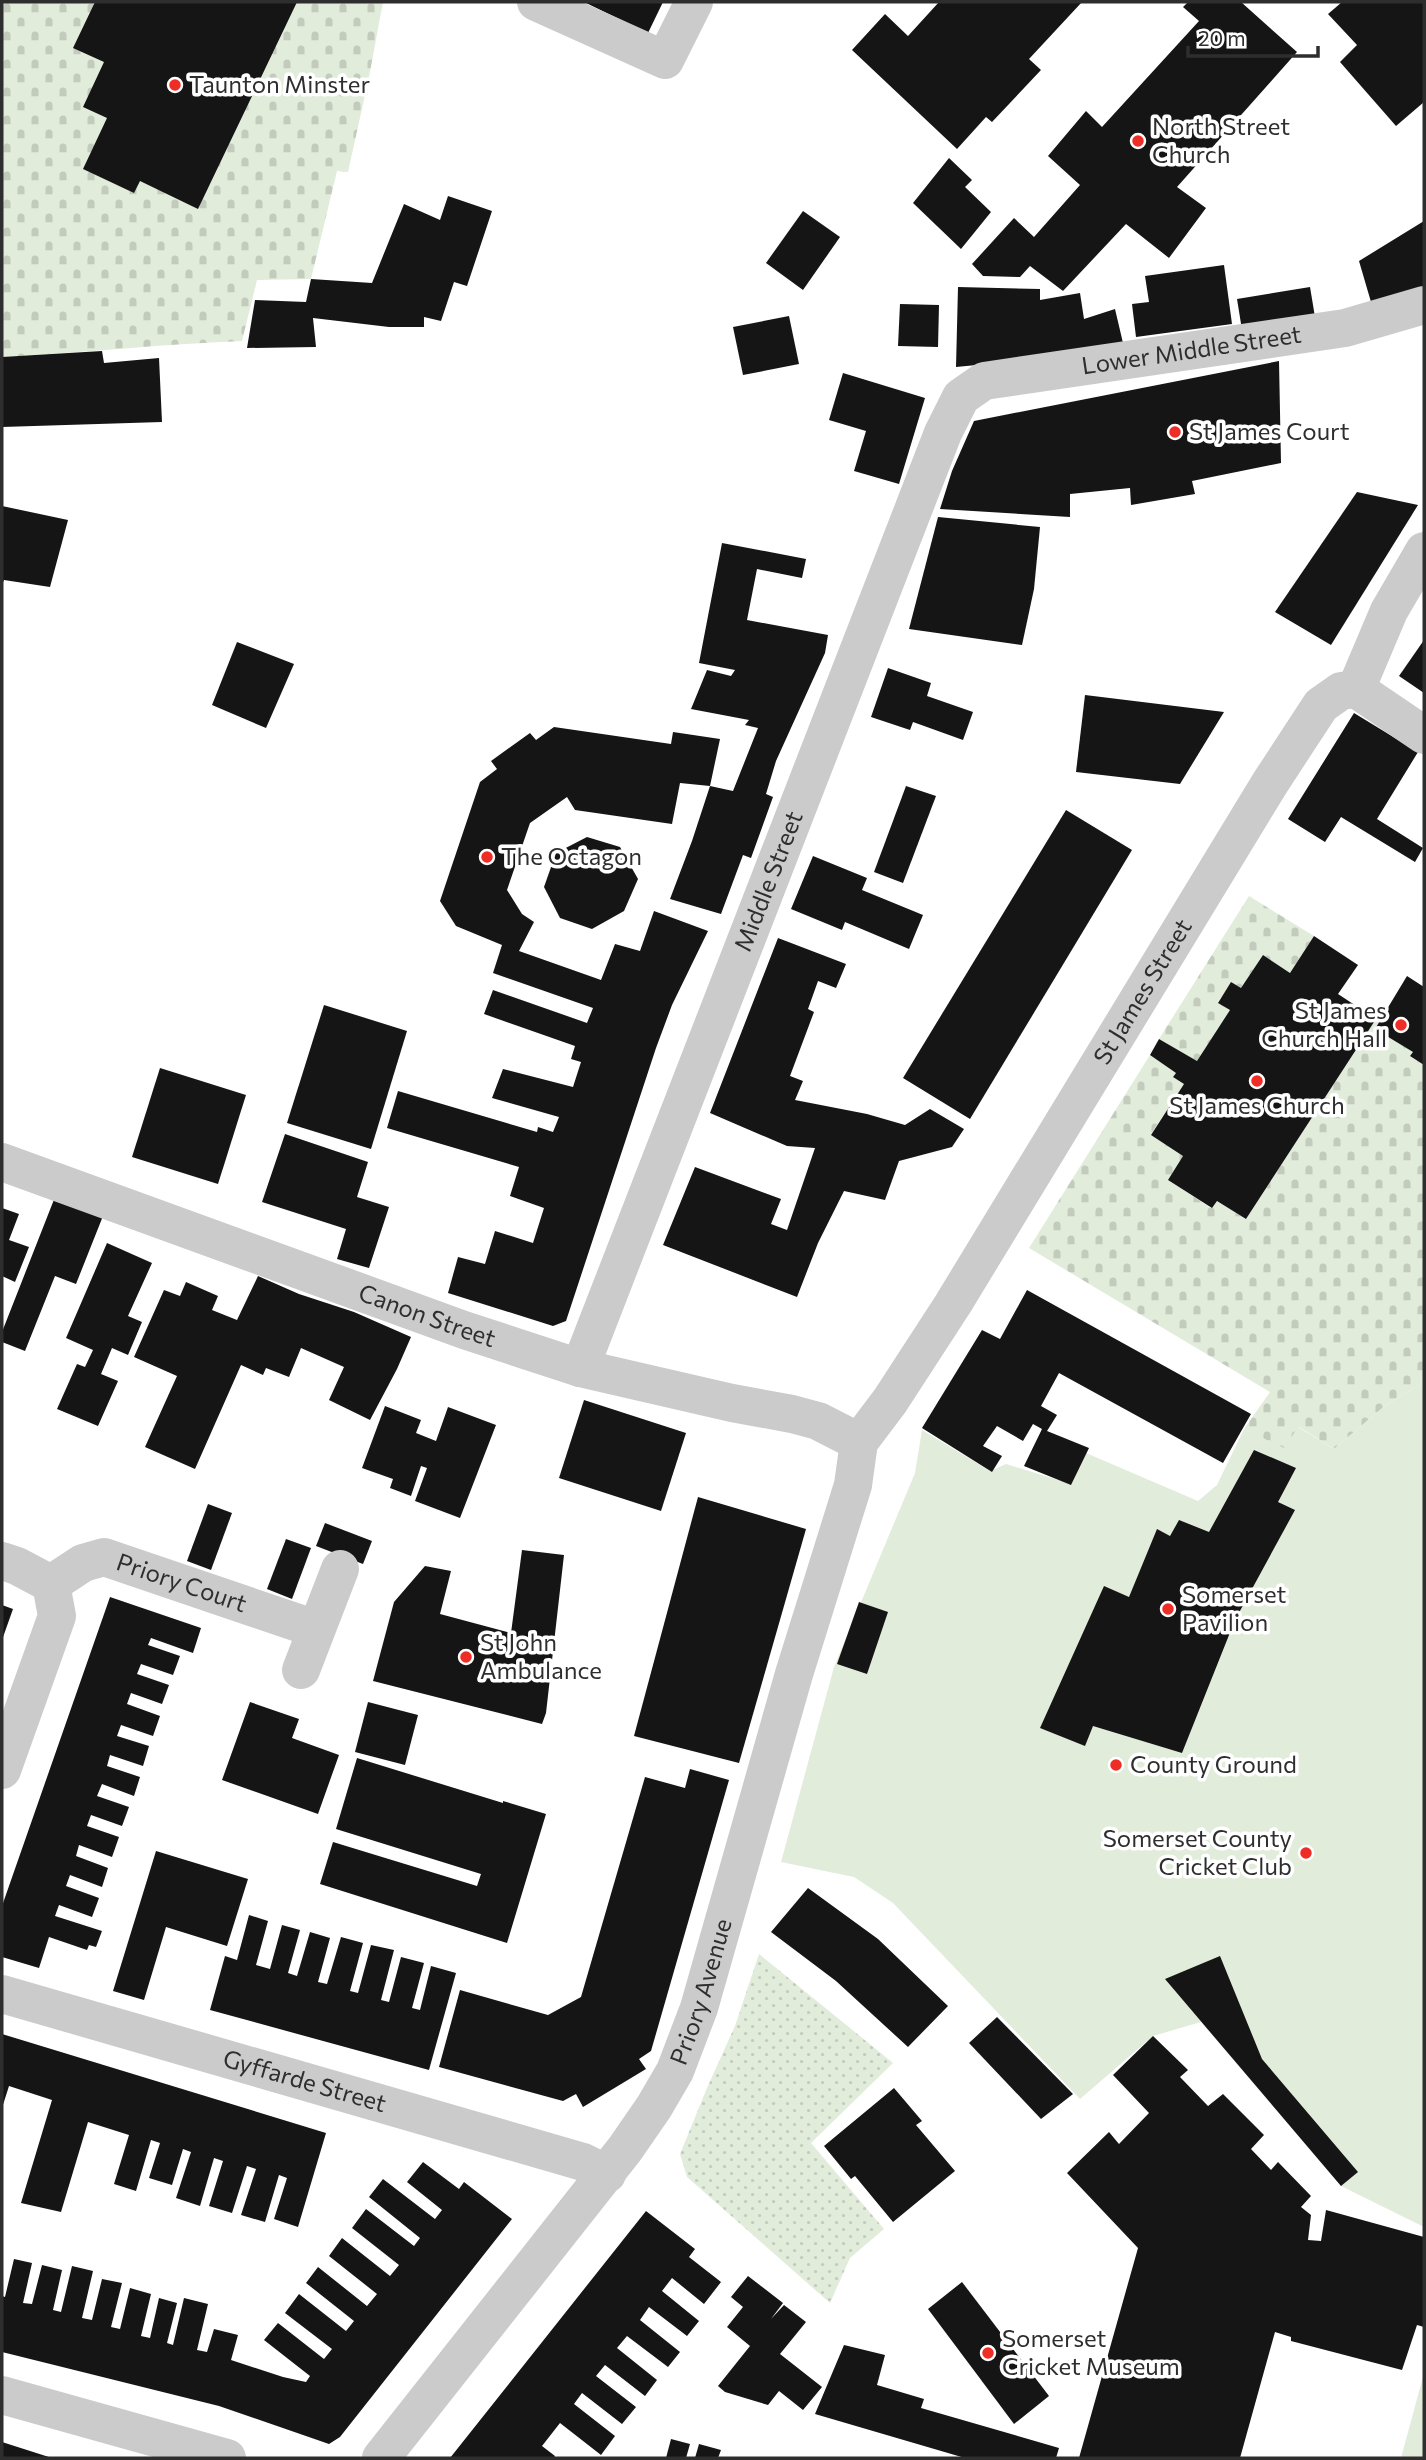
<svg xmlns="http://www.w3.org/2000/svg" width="1426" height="2460" font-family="Commissioner,sans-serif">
<defs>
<pattern id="grass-dots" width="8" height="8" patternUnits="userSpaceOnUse" patternTransform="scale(1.75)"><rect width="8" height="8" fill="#e2ecdb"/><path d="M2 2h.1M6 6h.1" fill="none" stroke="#c2cbbc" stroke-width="1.8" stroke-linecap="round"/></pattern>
<pattern id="cemetery-stones" width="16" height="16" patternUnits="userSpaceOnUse" patternTransform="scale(1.75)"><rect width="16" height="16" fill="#e2ecdb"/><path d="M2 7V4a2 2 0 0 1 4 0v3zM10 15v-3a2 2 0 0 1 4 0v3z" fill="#c2cbbc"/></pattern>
</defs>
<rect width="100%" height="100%" fill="#fff"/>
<path fill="url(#grass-dots)" d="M759,1954L893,2063L811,2143L884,2229L850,2258L830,2303L687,2177L680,2154L707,2088L735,2026Z"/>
<g fill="url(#cemetery-stones)">
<path d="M2,2H383L369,77L348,172L337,171L311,279L257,280L242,341C162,344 82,353 2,357Z"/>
<path d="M1249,896L1314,936L1290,973L1263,955L1241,988L1231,983L1218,1002L1230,1010L1197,1061L1159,1039Z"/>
<path d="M1376,1019L1380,1021L1375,1029L1413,1052L1410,1056L1424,1065V1382L1386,1405L1334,1449L1299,1427L1284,1449L1244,1429L1270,1392L1029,1248L1150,1055L1176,1073L1173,1077L1184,1084L1151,1134L1183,1156L1168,1180L1211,1208L1217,1201L1246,1219Z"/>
</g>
<g fill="#e2ecdb">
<path d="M1424,1382V2227L1341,2186L1201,2022L1153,2036L1080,2099L893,1903L854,1877L781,1862L834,1667L915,1473L922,1430L990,1471L1006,1464L1068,1483L1086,1453L1198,1501L1217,1485L1244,1429L1284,1448L1298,1427L1334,1449L1386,1405Z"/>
<path d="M1424,2372V2458H1401L1424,2373Z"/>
</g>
<g fill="#151515">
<path d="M95,2H297L198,209L140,181L134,193L83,169L107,118L83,107L104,62L73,48Z"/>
<path d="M584,2H663L648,33Z"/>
<path d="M939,2H1082L1029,59L1041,70L992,122L986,117L957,149L852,50L885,14L908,36Z"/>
<path d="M1188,2H1241L1297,52L1177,187L1206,208L1169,258L1126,224L1063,291L1030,266L1020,277L983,276L972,264L1014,218L1034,237L1080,185L1048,156L1086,111L1102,127L1199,21L1183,7Z"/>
<path d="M1342,2H1424V102L1396,126L1340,62L1357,45L1328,14Z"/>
<path d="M949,158L972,180L965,187L991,212L961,249L913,203Z"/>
<path d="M448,196L492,211L467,286L454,282L441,321L424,317V327H389L313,318L316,347L247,348L255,300L306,302L311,279L372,283L404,204L440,220Z"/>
<path d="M803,211L840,237L803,290L766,263Z"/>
<path d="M1424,221V287L1371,302L1359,261Z"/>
<path d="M1224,265L1232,324L1136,337L1132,304L1149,302L1145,276Z"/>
<path d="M958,287L1040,289V300L1080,293L1084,319L1115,309L1123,343L1090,354L956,367Z"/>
<path d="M1310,287L1316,323L1243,336L1237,299Z"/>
<path d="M900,304L939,305L938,347L898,346Z"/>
<path d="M789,316L799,364L743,375L733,327Z"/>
<path d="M102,351L104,363L159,358L162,422L2,427V357Z"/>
<path d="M1279,361L1281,463L1192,481L1195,494L1131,505L1130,488L1070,494V517L940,509L952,471L974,421Z"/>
<path d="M843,373L925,398L899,484L854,471L866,431L829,420Z"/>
<path d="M1357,492L1418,505L1331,645L1275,612Z"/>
<path d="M2,506L68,520L50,587L4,580L2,585Z"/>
<path d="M938,517L1040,527L1034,589L1022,645L909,629Z"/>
<path d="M722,543L806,559L802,578L757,569L747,620L828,635L825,653L776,761L766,794L773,797L751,858L743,855L721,914L670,899L692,841L710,786L733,791L758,728L745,725L749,720L691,709L707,670L731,676L735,670L699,663Z"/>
<path d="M1424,640V693L1399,676Z"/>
<path d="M237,642L294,664L266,728L212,705Z"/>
<path d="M888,668L931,683L927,696L973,712L963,740L913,722L910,730L871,717Z"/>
<path d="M1085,695L1224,712L1180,784L1076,772Z"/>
<path d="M1354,713L1418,752L1377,819L1423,848L1415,862L1341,817L1325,842L1288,819Z"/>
<path d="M554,727L671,744L673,732L720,739L710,786L680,783L672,824L575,810L567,797L530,823L507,890L522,914L534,922L519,951L601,980L615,944L640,951L654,911L708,931L672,1005L656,1048L566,1321L553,1326L448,1293L458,1257L485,1264L495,1231L533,1243L544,1208L510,1196L519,1167L387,1128L398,1091L537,1132L538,1127L553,1132L559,1117L492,1098L503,1069L573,1087L581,1062L571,1059L575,1046L484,1014L493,990L587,1023L593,1008L493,973L502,945L456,926L440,901L480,782L497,769L491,761L530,733L536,740Z"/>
<path d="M906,786L936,796L903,883L874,872Z"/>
<path d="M1066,810L1132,850L970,1119L903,1078Z"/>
<path d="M587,837L620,847L638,879L624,911L592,929L560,918L544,887L556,853Z"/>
<path d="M813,856L867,878L862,890L923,915L909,949L845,922L842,930L791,909Z"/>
<path d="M1314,936L1358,965L1338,994L1376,1019L1246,1219L1217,1201L1212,1208L1168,1180L1183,1156L1151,1135L1184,1084L1173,1077L1176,1073L1150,1055L1159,1039L1197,1061L1230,1010L1218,1003L1231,982L1241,988L1263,955L1290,973Z"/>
<path d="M778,938L846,964L836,988L818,981L808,1009L814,1012L790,1076L803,1081L795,1100L867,1114L905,1125L930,1109L964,1129L952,1147L899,1161L885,1200L844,1191L818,1243L797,1297L663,1245L695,1167L781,1199L771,1224L787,1230L815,1148L787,1146L710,1113Z"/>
<path d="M1407,976L1424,987V1065L1410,1056L1413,1052L1375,1029Z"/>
<path d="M324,1005L407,1031L371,1149L287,1123Z"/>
<path d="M160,1068L246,1095L218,1184L132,1157Z"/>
<path d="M285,1134L368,1162L357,1197L389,1207L369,1268L337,1259L346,1229L262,1202Z"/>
<path d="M55,1197L103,1216L76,1284L55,1276L25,1351L2,1342V1332Z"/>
<path d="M2,1208L19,1214L9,1240L29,1247L15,1282L2,1276Z"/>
<path d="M107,1243L152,1263L128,1316L142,1322L128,1355L112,1348L101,1374L118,1381L98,1426L57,1409L77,1364L85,1367L93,1350L66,1338Z"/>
<path d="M258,1276L299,1294L354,1312L411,1337L397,1369L370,1420L329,1400L344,1367L301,1348L289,1377L266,1368L263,1375L241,1365L195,1469L145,1447L177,1376L134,1357L164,1290L180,1296L186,1282L218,1296L212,1310L237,1320Z"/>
<path d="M1027,1290L1251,1414L1223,1463L1059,1373L1041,1406L1057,1415L1047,1431L1089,1448L1071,1485L1024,1466L1042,1429L1033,1424L1023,1441L997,1426L983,1446L1002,1456L992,1472L922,1428L982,1330L1000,1339Z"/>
<path d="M584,1400L686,1433L661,1511L559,1478Z"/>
<path d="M385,1406L421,1420L416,1433L436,1441L448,1407L496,1425L460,1518L415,1501L427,1468L421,1466L411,1496L390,1488L393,1479L362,1468Z"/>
<path d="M1254,1450L1296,1468L1278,1502L1295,1510L1235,1620L1182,1753L1093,1726L1085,1746L1040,1728L1104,1586L1129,1597L1157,1529L1170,1536L1179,1520L1209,1532Z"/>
<path d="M698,1497L806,1529L739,1763L634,1736Z"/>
<path d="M208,1504L232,1513L211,1570L187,1561Z"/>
<path d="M325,1523L372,1541L363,1564L316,1546Z"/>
<path d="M286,1539L311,1548L292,1599L267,1589Z"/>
<path d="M522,1550L564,1555L546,1713L542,1724L373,1681L394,1602L425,1566L451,1571L440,1614L511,1633Z"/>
<path d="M110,1597L201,1628L193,1653L151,1638L148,1645L180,1656L173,1675L141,1664L137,1674L169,1685L162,1704L131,1693L127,1704L160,1716L153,1736L121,1725L117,1736L149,1746L143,1766L110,1755L107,1766L140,1777L134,1796L102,1784L97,1796L129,1807L122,1826L91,1815L87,1826L119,1837L112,1857L79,1845L76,1856L108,1868L102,1887L70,1875L66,1886L99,1898L92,1917L59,1905L55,1916L102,1931L96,1947L89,1945L87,1950L49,1937L39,1968L2,1957V1906Z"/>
<path d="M859,1602L888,1612L867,1674L837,1664Z"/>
<path d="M2,1605L13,1609L2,1640Z"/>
<path d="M250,1702L299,1719L292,1738L339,1755L318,1814L222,1780Z"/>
<path d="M368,1702L418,1715L405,1765L355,1752Z"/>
<path d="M357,1758L503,1803V1801L546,1814L507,1943L320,1884L333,1842L477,1886L481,1874L336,1829Z"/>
<path d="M690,1769L729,1780L651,2051L639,2059L646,2069L583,2107L576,2094L563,2101L439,2067L460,1990L548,2015L581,1997L645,1777L685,1788Z"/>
<path d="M156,1851L248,1879L227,1946L166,1927L144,2000L113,1991Z"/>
<path d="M808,1888L878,1939L948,2006L908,2047L836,1981L771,1932Z"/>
<path d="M249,1915L268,1921L256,1965L270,1969L282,1925L300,1930L288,1973L297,1976L310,1932L330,1938L318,1982L327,1984L341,1937L363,1943L350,1991L358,1993L371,1945L394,1950L381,2000L389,2002L401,1957L424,1963L412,2008L420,2010L431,1966L456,1973L429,2070L210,2010L225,1956L237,1960Z"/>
<path d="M1220,1956L1262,2059L1358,2172L1341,2186L1165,1979Z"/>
<path d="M997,2017L1073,2094L1041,2119L969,2043Z"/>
<path d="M2,2034L326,2133L298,2227L274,2219L287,2178L279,2175L265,2222L241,2215L256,2169L247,2166L232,2213L209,2206L223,2161L214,2158L200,2206L176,2198L191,2152L183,2149L172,2185L149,2178L160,2143L151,2140L136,2191L114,2184L129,2135L88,2122L61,2212L21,2203L52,2100L9,2086L2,2108Z"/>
<path d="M1153,2036L1188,2070L1180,2077L1208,2106L1223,2094L1264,2135L1251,2149L1271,2170L1278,2162L1311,2196L1301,2207L1311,2215L1308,2240L1321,2241L1326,2210L1424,2237V2327L1417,2325L1402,2370L1291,2341V2337L1275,2332L1240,2458H1079L1138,2248L1067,2173L1109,2132L1119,2144L1149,2113L1113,2075Z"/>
<path d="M894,2088L922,2121L916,2125L955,2171L893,2222L855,2176L851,2179L824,2146Z"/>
<path d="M423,2162L459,2189L464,2182L512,2219L340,2437L329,2444L219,2406L2,2352V2296L5,2297L14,2259L32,2263L23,2303L32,2304L42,2265L62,2270L53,2310L61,2312L72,2266L93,2271L82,2318L92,2320L102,2279L122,2283L111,2327L120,2329L130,2288L151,2294L141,2336L150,2338L159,2298L177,2303L167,2343L173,2345L184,2298L208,2304L197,2350L207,2352L214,2329L238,2335L231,2360L283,2377L306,2382L310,2376L264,2340L278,2323L324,2359L332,2349L285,2313L299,2294L346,2331L354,2321L306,2283L318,2267L367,2306L377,2294L329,2256L342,2238L390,2276L399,2265L352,2228L366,2209L414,2246L420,2238L369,2197L383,2179L435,2219L442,2210L407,2182Z"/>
<path d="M646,2211L695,2249L689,2257L721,2282L704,2304L672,2278L662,2291L699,2321L687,2336L649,2307L640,2320L680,2352L668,2367L627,2336L617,2348L657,2380L645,2396L605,2365L596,2376L636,2407L622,2424L582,2393L574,2404L615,2436L601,2455L560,2423L542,2446L555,2456L554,2458H450Z"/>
<path d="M748,2276L783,2303L771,2319L784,2305L806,2322L780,2354L822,2387L803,2410L779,2391L768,2405L725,2392L718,2386L750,2346L727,2327L743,2307L731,2297Z"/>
<path d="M962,2282L1049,2396L1014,2424L928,2309Z"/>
<path d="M844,2345L885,2355L877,2385L924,2399L921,2408L1059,2448L1056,2458H965L815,2414Z"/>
<path d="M671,2439L690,2444L686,2458H666Z"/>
<path d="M2,2442L52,2458H2Z"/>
<path d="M699,2444L721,2450L718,2458H695Z"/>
</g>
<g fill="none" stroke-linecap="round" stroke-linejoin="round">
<g stroke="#cbcbcb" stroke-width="38">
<path d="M536,2L665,60L694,2"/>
<path d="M1356,689L1389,611L1424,551"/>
<path d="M1356,689L1424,735"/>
<path id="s1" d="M2,1162L464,1330L580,1368L732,1403L792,1414L818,1421L859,1442"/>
<path id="s2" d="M580,1368L943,433L961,397L984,381L1345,328L1424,305"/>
<path d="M2,1561L17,1566L51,1584"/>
<path id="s3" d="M51,1584L83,1563L104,1557L316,1629"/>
<path d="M301,1670L340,1569"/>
<path d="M2,1770L57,1616L51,1584"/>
<path id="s4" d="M2,1994L583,2162L607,2174"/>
<path d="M2,2395L227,2458"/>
<path id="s5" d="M381,2458L625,2149L654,2107L675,2071L699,2008L794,1674L853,1485L859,1442L890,1401L953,1304L1270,783L1321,705L1341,691L1356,689"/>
</g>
</g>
<g fill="#ef2d27" stroke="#fff" stroke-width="2.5">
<circle cx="175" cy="85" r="7"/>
<circle cx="1138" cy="141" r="7"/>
<circle cx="1175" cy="432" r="7"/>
<circle cx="487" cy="857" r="7"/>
<circle cx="1401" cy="1025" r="7"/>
<circle cx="1257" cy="1081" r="7"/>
<circle cx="1168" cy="1609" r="7"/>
<circle cx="466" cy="1657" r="7"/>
<circle cx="1116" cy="1765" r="7"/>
<circle cx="1306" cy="1853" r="7"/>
<circle cx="988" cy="2353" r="7"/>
</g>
<g text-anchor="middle" stroke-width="7" stroke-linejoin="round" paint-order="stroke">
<g font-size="24" fill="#2e2e2e" stroke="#fff" text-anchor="start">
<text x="189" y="93">Taunton Minster</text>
<text x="1152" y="135">North Street<tspan x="1152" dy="28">Church</tspan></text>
<text x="1189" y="440">St James Court</text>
<text x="501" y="865">The Octagon</text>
<text x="1387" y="1019" text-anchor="end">St James<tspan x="1387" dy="28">Church Hall</tspan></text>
<text x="1257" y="1114" text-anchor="middle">St James Church</text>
<text x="1182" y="1603">Somerset<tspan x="1182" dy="28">Pavilion</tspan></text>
<text x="480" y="1651">St John<tspan x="480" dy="28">Ambulance</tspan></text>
<text x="1130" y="1773">County Ground</text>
<text x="1292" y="1847" text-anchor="end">Somerset County<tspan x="1292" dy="28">Cricket Club</tspan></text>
<text x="1002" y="2347">Somerset<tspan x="1002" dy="28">Cricket Museum</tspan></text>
</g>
<g font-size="24" fill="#2e2e2e" stroke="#fff">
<text dy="8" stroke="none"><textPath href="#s2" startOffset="1281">Lower Middle Street</textPath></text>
<text dy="8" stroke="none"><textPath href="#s2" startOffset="522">Middle Street</textPath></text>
<text dy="8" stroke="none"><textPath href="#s5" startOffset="1675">St James Street</textPath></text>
<text dy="8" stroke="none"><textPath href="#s1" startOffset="452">Canon Street</textPath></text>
<text dy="8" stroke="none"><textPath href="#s3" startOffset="142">Priory Court</textPath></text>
<text dy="8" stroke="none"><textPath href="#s5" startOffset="570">Priory Avenue</textPath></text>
<text dy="8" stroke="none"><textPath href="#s4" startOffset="315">Gyffarde Street</textPath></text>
</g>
</g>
<rect width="1426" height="2460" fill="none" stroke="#2e2e2e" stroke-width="7"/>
<path d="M1188 46v10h130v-10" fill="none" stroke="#2e2e2e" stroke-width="3.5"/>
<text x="1198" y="46" font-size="21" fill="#2e2e2e" stroke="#ffffff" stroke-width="5" paint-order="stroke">20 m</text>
</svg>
